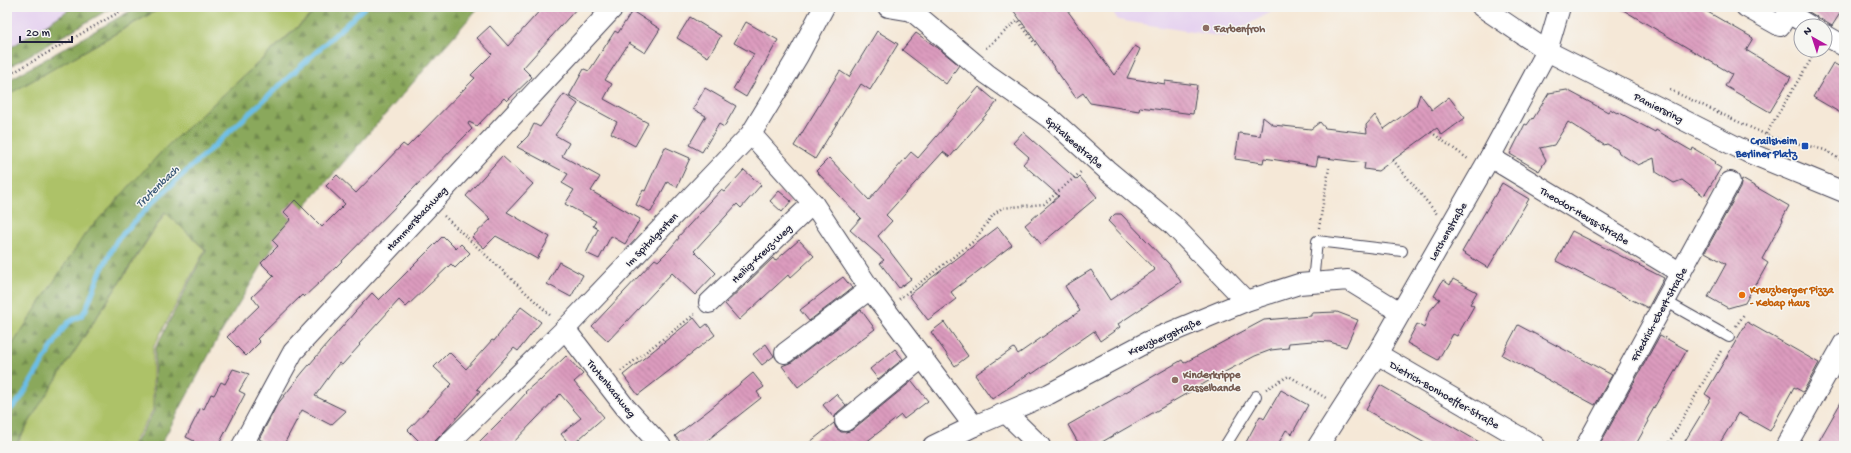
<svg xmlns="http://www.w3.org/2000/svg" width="1851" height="453" font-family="'Gochi Hand',sans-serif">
<defs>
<pattern id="forest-firs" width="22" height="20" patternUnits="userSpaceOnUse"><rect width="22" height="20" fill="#8aa85c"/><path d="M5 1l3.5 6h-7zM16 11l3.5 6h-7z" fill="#70884d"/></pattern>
<pattern id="building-back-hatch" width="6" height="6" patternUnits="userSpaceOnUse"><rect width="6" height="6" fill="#dc9bbe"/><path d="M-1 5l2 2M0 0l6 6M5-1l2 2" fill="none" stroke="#b27e9c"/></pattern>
</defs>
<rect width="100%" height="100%" fill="#f6f6f2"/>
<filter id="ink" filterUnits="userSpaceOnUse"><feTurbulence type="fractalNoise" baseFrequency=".025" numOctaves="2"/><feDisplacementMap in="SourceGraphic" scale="8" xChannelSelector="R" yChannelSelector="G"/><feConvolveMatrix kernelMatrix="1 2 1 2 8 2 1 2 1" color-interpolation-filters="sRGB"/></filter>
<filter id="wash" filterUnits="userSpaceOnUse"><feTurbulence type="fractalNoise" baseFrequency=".012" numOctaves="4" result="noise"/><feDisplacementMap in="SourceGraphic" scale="16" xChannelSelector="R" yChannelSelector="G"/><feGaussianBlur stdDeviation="0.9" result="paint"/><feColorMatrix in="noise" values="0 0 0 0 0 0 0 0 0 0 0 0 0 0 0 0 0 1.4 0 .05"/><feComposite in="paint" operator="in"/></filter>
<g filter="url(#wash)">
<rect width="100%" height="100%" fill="#f5e8d7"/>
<g fill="#e6d3f0">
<path d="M7,7H111L7,61Z"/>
<path d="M1110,7H1281L1224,37L1118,20Z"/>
</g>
<g fill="#adc267" stroke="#687251">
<path d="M163,7H319L166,147L85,234L7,353V95Z"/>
<path d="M166,212L205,250L153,348V410L131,446H16L37,409Z"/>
</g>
<g fill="url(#forest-firs)" stroke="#56654c">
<path d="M73,7H113L7,68V50Z"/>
<path d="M137,7H162L7,95V81Z"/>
<path d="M320,7H479L281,234L219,336L160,446H133L154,411L155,349L206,250L165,212L37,409L15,446H7V353L85,234L166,147Z"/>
</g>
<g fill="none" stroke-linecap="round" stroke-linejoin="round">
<path stroke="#6bbee7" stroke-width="5" d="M7,413L21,398L63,329L69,322L82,315L86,309L100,273L117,240L153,202L365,7"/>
</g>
<g id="blocks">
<g fill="url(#building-back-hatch)">
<path d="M543,7H578L523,68L532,77L507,101L504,98L477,126L469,122L468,124L472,129L336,267L304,297L302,295L257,339L260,342L246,356L227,337L259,306L252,297L274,276L261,263L278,246L272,240L291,219L284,212L295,200L322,227L345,204L326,186L337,175L356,193L403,144L407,147L475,78L471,75L492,54L477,38L490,26L508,46Z"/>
<path d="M1011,7H1065L1114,75L1135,46L1140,49L1127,78L1165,84V81L1197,85L1193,114L1140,107L1139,111L1090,103L1083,93L1076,98Z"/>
<path d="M1618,7H1699L1753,38L1746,50L1791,77L1770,112L1725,86L1732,74Z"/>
<path d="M1801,7H1844L1832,26Z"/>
<path d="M632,11L660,29L645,53L629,43L605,80L612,84L604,99L648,123L635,146L611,133L617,122L569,96L584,69L589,71L615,31L618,33Z"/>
<path d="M690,17L721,36L708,57L677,38Z"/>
<path d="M746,22L778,40L746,97L733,89L754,54L734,43Z"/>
<path d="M877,31L898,44L870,90L861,84L815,159L794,146L840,71L849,77Z"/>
<path d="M916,33L938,48L959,65L946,84L902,50Z"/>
<path d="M1833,63L1844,69V115L1813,97Z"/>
<path d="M979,87L997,102L950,157L943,152L886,215L892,221L878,236L911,279L899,288L880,263L884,260L850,230L861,218L816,171L829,158L869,200L911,152L918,158Z"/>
<path d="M705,88L736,106L724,127L719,124L702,152L689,145L706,116L693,109Z"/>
<path d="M1567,90L1608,112L1610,109L1617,113L1618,112L1655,132L1656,130L1685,147L1692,151L1693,148L1716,162L1714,164L1721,168L1704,196L1682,180L1674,183L1656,172L1654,158L1638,165L1619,153L1618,150L1607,144L1604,145L1568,122L1554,145L1540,148L1546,160L1539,171L1510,154L1525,124L1527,125L1532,118L1533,119L1549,93Z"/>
<path d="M564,94L578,104L555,135L569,143L562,156L600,177L591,191L640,219L625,244L611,236L599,259L586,253L598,229L593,226L596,221L565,204L574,190L562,183L568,174L517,147L528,136L534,124L540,127Z"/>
<path d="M1420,94L1432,110L1449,97L1465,118L1442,135L1437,128L1378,171L1364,169L1365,163L1318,157L1316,166L1264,158L1263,163L1235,159L1239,133L1260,136L1263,117L1273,125L1311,129L1320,122L1325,128L1367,133L1366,125L1375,115L1384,129L1416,106Z"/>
<path d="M1023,132L1077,180L1080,177L1097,197L1041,244L1025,225L1059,196L1023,164L1029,157L1013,143Z"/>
<path d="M665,147L690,158L677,187L667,182L651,212L636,205L643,190L645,191Z"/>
<path d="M502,156L533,184L507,212L550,237L537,259L496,236L484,248L472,237L491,219L466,196Z"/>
<path d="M744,170L761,185L741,208L737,204L694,251L716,273L695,295L672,273L608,341L592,326L655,259L658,261L669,250L679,238L678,237L721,190L724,192Z"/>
<path d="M1742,179L1789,206L1782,219L1783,220L1762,259L1768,263L1757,283L1756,282L1745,303L1728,308L1708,297L1726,264L1705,252L1740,188Z"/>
<path d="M1502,183L1529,199L1488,268L1462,252Z"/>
<path d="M779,191L791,201L782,212L770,201Z"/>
<path d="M1115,214H1121L1169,264L1181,282L1118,324L1120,327L1100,341L1094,331L1032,374L1031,372L992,399L975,375L1014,348L1018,354L1080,311L1065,286L1091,270L1110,300L1155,270L1108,221Z"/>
<path d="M998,227L1012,245L951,292L956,299L928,320L909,295Z"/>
<path d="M1572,231L1664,278L1648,308L1556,261Z"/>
<path d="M443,236L456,249L461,244L470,253L455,268L451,264L406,307L399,300L359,344L360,345L342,365L339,363L315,396L346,411L331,425L302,410L283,446H272L259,439L277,405L303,372L354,313L372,293L379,300Z"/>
<path d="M799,240L814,256L790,278L788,275L739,320L725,304L773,258L775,261Z"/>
<path d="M559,262L583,275L571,297L547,284Z"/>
<path d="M843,277L852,288L809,321L800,310Z"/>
<path d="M1453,279L1477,292L1470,304L1474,306L1457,336L1453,334L1438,360L1407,343L1417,324L1424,328L1429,312L1440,299L1434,296L1443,280L1450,285Z"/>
<path d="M521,307L541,322L518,351L514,348L477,389L480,391L445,431L430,446H424L408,430L452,384L434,367L449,352L466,369L492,340L494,341Z"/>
<path d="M861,310L875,329L798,387L782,366L792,362Z"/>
<path d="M1337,312L1358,320L1346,347L1330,342L1313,341L1289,343L1288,348L1271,350L1255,356L1219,375L1095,446H1080L1068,425L1182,360L1184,363L1264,320L1311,316V313Z"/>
<path d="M694,318L702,328L707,324L715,335L638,395L623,375Z"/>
<path d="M944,322L968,356L955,366L931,332Z"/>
<path d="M1747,322L1819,363L1803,392L1794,387L1770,431L1738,413L1718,446H1682L1711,398L1705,394Z"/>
<path d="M1518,325L1612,375L1595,405L1502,355Z"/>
<path d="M1660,335L1687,350L1647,420L1649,421L1635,446H1599Z"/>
<path d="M766,344L774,356L762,365L753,354Z"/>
<path d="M895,349L903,359L878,379L870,369Z"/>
<path d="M566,356L583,374L574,382L604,417L571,446L561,434L581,418L560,394L510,446H475L505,416L526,393L525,392L540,379L541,380Z"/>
<path d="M233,369L249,374L239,391L245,394L218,446H192L194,441L186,437L201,407L204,409L211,394L214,395L221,382L225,384Z"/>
<path d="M753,373L764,387L757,392L761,398L700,446H683L675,436L709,410Z"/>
<path d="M912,381L928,401L904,419L901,415L861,446H805L834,423L836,428L841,432H846L852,430Z"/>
<path d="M1380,385L1441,420L1486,446H1430L1366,410Z"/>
<path d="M1281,390L1308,405L1292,434L1286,430L1277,446H1244L1260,416L1264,419Z"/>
<path d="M836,394L846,405L838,412L834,418L823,405Z"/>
<path d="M1844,397V446H1816Z"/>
</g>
</g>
</g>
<g filter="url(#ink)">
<use href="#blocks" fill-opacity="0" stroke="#424052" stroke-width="1"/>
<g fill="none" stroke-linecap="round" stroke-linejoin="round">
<defs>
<g id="lane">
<path d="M1313,283L1317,241L1402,251"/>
<path d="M1665,301L1729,337"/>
<path d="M1225,446L1256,396"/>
</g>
<g id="street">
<path d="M888,7L912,11L987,74L1052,120L1107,170L1173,225L1246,301"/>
<path d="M1482,7L1547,51L1747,152L1844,192"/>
<path d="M1746,7L1780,26L1788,13L1810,26"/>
<path d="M1825,35L1844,46"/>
<path d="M751,134L813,203L870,289L974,426"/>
<path d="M1490,157L1681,273"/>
<path d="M709,303L813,203"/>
<path d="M565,329L625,407L661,446"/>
<path d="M785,353L870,289"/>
<path d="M1377,354L1535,446"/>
<path d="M1006,413L1040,446"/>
<path d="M845,421L923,357"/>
<path d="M242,446L293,352L614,7"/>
<path d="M446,446L565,329L751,134L798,56L824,7"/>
<path d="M933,446L974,426L1049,394L1147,342L1246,301L1299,284L1348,280L1400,312"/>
<path d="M1318,446L1377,354L1490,157L1547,51L1560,7"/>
<path d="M1586,446L1730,182"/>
<path d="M1786,446L1844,343"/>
</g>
</defs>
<use href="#lane" stroke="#424052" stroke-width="12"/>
<use href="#street" stroke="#424052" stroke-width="22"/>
<g stroke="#424052" stroke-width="2.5" stroke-dasharray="1 3" stroke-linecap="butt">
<path d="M986,48L1018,20L1037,47"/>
<path d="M7,76L128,7"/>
<path d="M1670,90L1771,137L1825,150L1844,162"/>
<path d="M1431,132L1468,159"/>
<path d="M1766,134L1816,51"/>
<path d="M1393,160L1437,214"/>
<path d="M444,216L551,316"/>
<path d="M1319,228L1329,168"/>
<path d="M899,299L974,241L993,215L1002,208L1044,204L1082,171"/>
<path d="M1736,326L1745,313"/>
<path d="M621,371L695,314"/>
<path d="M1266,389L1289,376L1326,398"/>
<path d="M1667,446L1722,349"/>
</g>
<use href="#lane" stroke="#fff" stroke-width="10"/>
<use href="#street" stroke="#fff" stroke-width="20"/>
</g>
</g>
<g fill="#8d6e63" stroke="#f6f6f2" stroke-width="1.5">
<circle cx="1206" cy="28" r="4"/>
<circle cx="1175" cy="380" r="4"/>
</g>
<rect fill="#1a4fb4" stroke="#f6f6f2" stroke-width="1.5" x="1801" y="142" width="8" height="8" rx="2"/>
<circle fill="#e8710a" stroke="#f6f6f2" stroke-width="1.5" cx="1742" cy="295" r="4"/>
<g text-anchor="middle" stroke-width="3" stroke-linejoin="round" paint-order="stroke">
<g font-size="11" font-weight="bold" fill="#785e54" stroke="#f6f6f2" text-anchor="start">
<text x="1214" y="32">Farbenfroh</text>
<text x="1183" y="378">Kinderkrippe<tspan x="1183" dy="13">Rasselbande</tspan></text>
</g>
<g font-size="11" fill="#22223b" stroke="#f6f6f2">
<text transform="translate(1659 107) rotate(27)" y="4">Pamiersring</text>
<text transform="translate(1075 142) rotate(41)" y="4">Spitalseestraße</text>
<text transform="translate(1585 215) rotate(31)" y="4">Theodor-Heuss-Straße</text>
<text transform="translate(416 218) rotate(-47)" y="4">Hammersbachweg</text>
<text transform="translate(1447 231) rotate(-60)" y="4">Lerchenstraße</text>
<text transform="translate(651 239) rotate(-46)" y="4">Im Spitalgarten</text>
<text transform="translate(761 253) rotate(-44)" y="4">Heilig-Kreuz-Weg</text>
<text transform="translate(1658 314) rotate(-61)" y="4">Friedrich-Ebert-Straße</text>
<text transform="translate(1164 336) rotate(-24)" y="4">Kreuzbergstraße</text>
<text transform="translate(612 388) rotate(51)" y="4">Trutenbachweg</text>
<text transform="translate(1445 394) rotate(30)" y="4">Dietrich-Bonhoeffer-Straße</text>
</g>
<g font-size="11" font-weight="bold" fill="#164399" stroke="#f6f6f2" text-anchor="end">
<text x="1797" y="144">Crailsheim<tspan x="1797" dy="13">Berliner Platz</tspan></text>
</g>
<g font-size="11" font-weight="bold" fill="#c56008" stroke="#f6f6f2" text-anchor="start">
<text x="1750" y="293">Kreuzberger Pizza<tspan x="1750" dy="13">- Kebap Haus</tspan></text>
</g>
<g font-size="12" font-style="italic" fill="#3c5977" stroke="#f6f6f2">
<text transform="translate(157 186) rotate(-44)" y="4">Trutenbach</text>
</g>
</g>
<rect width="1851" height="453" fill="none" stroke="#f6f6f2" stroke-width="24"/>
<g transform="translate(1813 38) rotate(321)"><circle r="19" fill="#f6f6f2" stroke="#a1a1a9"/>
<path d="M0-3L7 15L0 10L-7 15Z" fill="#b5179e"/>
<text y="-6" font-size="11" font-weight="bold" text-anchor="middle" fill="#22223b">N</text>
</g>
<path d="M20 36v6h52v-6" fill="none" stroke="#22223b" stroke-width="2"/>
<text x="26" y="36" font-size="12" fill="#22223b" stroke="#f6f6f2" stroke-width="3" paint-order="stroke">20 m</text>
</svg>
